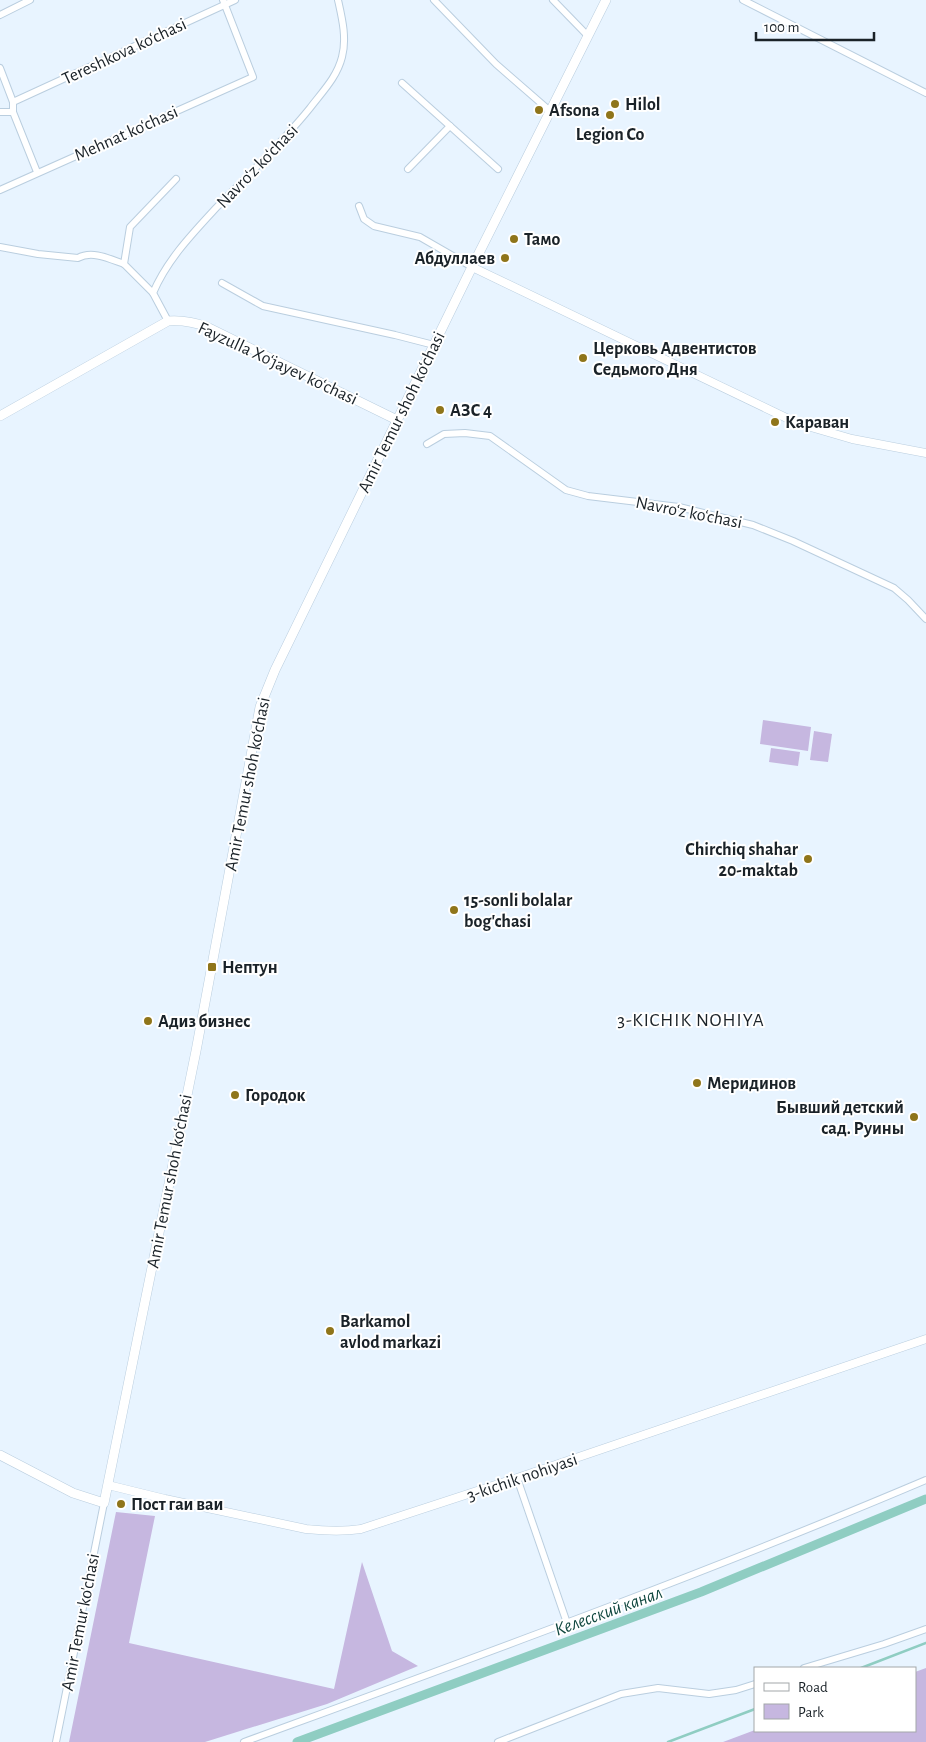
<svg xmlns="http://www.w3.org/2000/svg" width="926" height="1742" font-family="'Alegreya Sans',sans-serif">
<rect width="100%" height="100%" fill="#e8f4ff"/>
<g fill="#c6b7e0">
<path d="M763,720L811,727L808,751L760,744Z"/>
<path d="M814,731L832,734L828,762L810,760Z"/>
<path d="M771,748L800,752L798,766L769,762Z"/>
<path d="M116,1512L155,1516L129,1643L334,1689L362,1562L392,1651L418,1666L327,1704L205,1742H69Z"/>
<path d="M926,1668V1742H723L755,1730L915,1731V1672Z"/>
</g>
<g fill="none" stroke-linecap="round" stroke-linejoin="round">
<g stroke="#8fcdc2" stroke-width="2.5">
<path d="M861,1668L926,1643"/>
<path d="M668,1742L755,1709"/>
</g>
<path stroke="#8fcdc2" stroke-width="9" d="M297,1742L701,1592L926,1499"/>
<defs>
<g id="minor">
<path d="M434,0L496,64L550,111"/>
<path d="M553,0L588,36"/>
<path d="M743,0L926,93"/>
<path d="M0,15L30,0"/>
<path d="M0,68L13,102V112L37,172"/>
<path d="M402,83L498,169"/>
<path d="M13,102L235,0"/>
<path d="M0,112H13"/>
<path d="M408,169L450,126"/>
<path d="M0,190L253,77L223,0"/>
<path d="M359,206L364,219L374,226L420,237L472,267"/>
<path d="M0,247L38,254L78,258C92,250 110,259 124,264"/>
<path d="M222,283L263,306L395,335L434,345"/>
<path d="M153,293L124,264L130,227L176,179"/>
<path d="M168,321L153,293C167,260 192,234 216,208C248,175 282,143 310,108C323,91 337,77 342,57C347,38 342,18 338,0"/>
<path d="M427,444L444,434L465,433L490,436L566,490L588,496L679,507L753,525L793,541L894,588L908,600L926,619"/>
<path d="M517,1478L567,1623"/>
<path d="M804,1668L884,1644L926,1629"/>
<path d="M56,1742L104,1503"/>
<path d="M244,1742C473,1658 702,1575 926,1480"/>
<path d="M498,1742L621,1694L658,1688L709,1694L736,1690L755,1684"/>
</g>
<g id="tertiary">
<path d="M472,267L797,423L852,439L926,453"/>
<path d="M108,1485L165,1499L306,1529C325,1531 342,1532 361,1529L517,1478L926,1339"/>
</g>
<g id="secondary">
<path d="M0,416L168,321C182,320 194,322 207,327L397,420"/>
<path d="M0,1455L73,1493L104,1503L196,1051L260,707L275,670L472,267L606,0"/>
</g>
</defs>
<use href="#minor" stroke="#bacedf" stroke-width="8"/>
<use href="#tertiary" stroke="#bacedf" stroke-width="9"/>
<use href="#secondary" stroke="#bacedf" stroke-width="10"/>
<use href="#minor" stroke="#fff" stroke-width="6"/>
<use href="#tertiary" stroke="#fff" stroke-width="8"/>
<use href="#secondary" stroke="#fff" stroke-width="9"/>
</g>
<g fill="#8f751a" stroke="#fff" stroke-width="2">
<circle cx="615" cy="104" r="5"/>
<circle cx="539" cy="110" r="5"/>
<circle cx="610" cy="115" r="5"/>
<circle cx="514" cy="239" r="5"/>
<circle cx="505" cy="258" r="5"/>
<circle cx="583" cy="358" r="5"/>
<circle cx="440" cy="410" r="5"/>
<circle cx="775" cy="422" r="5"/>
<circle cx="808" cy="859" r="5"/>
<circle cx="454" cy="910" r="5"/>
<rect x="207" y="962" width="10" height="10" rx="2.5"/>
<circle cx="148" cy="1021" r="5"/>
<circle cx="697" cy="1083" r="5"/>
<circle cx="235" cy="1095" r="5"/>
<circle cx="914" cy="1117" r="5"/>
<circle cx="330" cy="1331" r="5"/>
<circle cx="121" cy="1504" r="5"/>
</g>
<g text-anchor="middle" stroke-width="4" stroke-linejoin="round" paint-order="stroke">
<g font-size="18" fill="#1a2228" stroke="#fff">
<text transform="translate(124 51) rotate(-25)" y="6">Tereshkova ko‘chasi</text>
<text transform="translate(126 133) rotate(-24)" y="6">Mehnat ko‘chasi</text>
<text transform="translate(257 166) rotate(-46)" y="6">Navro‘z ko‘chasi</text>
<text transform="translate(278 363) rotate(25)" y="6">Fayzulla Xo‘jayev ko‘chasi</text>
<text transform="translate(401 412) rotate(-64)" y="6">Amir Temur shoh ko‘chasi</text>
<text transform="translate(689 512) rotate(11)" y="6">Navro‘z ko‘chasi</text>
<text transform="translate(247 784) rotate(-79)" y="6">Amir Temur shoh ko‘chasi</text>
<text transform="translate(169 1181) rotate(-79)" y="6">Amir Temur shoh ko‘chasi</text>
<text transform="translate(522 1477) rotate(-19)" y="6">3-kichik nohiyasi</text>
<text transform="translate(80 1622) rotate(-79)" y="6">Amir Temur ko'chasi</text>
</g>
<g font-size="18" font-weight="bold" fill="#1a2228" stroke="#fff" text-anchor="start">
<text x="625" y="110">Hilol</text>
<text x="549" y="116">Afsona</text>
<text x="610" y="140" text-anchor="middle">Legion Co</text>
<text x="524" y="245">Тамо</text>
<text x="495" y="264" text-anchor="end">Абдуллаев</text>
<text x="593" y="354">Церковь Адвентистов<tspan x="593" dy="21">Седьмого Дня</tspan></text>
<text x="450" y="416">АЗС 4</text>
<text x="785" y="428">Караван</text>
<text x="798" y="855" text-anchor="end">Chirchiq shahar<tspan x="798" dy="21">20-maktab</tspan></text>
<text x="464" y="906">15-sonli bolalar<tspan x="464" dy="21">bog'chasi</tspan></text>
<text x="222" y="973">Нептун</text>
<text x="158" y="1027">Адиз бизнес</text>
<text x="707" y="1089">Меридинов</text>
<text x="245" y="1101">Городок</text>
<text x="904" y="1113" text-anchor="end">Бывший детский<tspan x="904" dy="21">сад. Руины</tspan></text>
<text x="340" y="1327">Barkamol<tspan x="340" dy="21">avlod markazi</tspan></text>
<text x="131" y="1510">Пост гаи ваи</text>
</g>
<g font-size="19" letter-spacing="1" fill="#1a2228" stroke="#fff">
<text x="691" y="1026">3-KICHIK NOHIYA</text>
</g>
<g font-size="19" font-style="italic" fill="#114840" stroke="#fff">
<text transform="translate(608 1610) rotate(-20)" y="7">Келесский канал</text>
</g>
</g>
<rect x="754" y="1667" width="162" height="65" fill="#ffffff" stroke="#a3a7a9"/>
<rect x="764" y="1683" width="25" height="8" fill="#ffffff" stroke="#a3a7a9"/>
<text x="798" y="1692" font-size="15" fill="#1a2228">Road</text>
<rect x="764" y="1704" width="25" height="15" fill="#c6b7e0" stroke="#a3a7a9"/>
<text x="798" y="1717" font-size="15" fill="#1a2228">Park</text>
<path d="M756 32v8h118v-8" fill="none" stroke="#1a2228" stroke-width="2.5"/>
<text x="764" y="32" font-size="15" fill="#1a2228" stroke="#ffffff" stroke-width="4" paint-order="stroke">100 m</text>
</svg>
